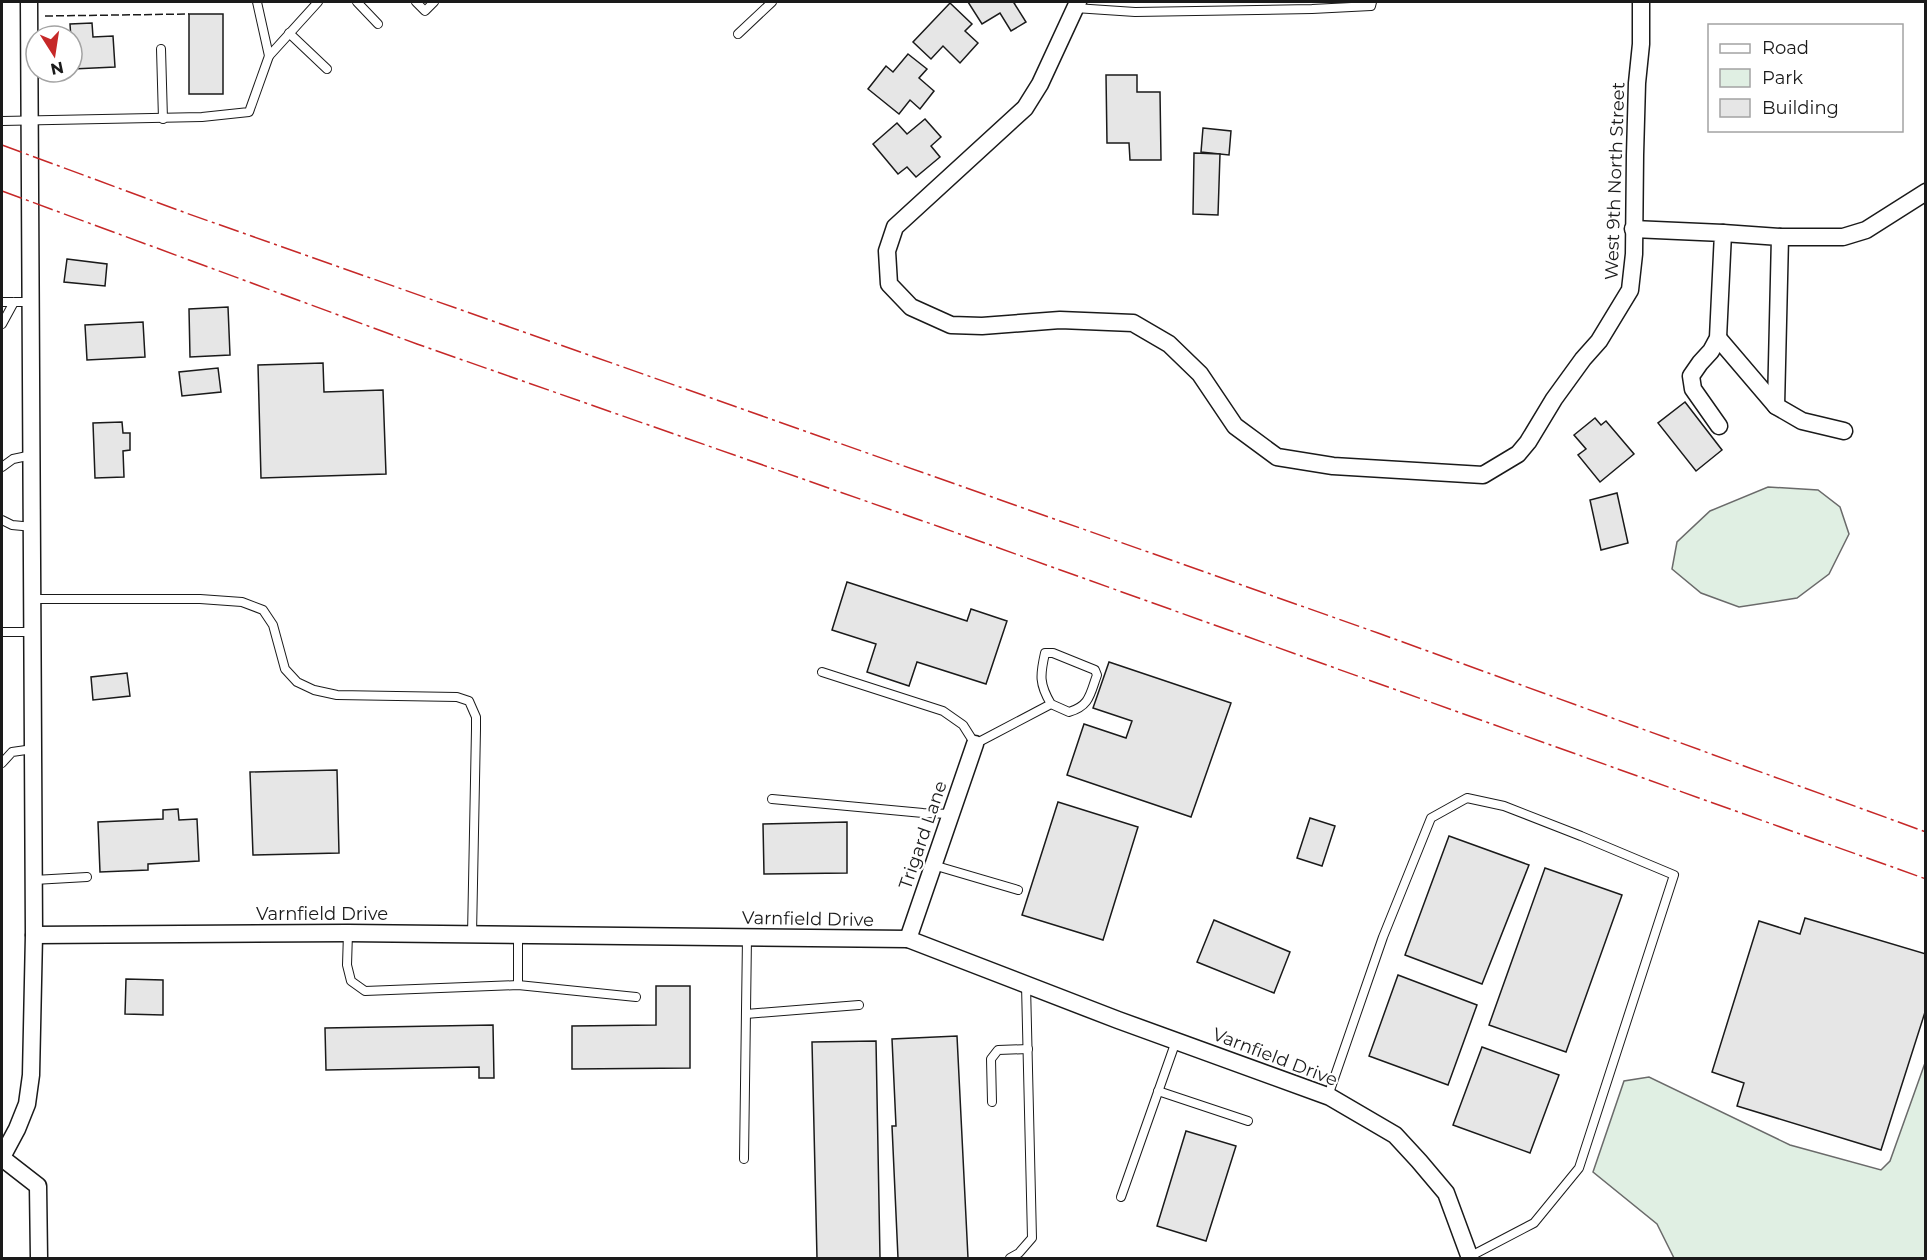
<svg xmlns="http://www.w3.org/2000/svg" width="1927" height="1260" font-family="Montserrat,sans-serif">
<rect width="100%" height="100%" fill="#fff"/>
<g fill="#e0efe3" stroke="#6a6a6a" stroke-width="1.5">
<path d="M1768,487L1818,490L1840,507L1849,534L1829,574L1797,598L1739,607L1701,593L1672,569L1677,542L1710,511Z"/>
<path d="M1925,1063V1258H1674L1657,1224L1593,1172L1624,1081L1649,1077L1790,1145L1881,1170L1890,1161Z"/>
</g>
<g fill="#e6e6e6" stroke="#1a1a1a" stroke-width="1.5">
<path d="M968,2H1016L1014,3L1026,22L1011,31L1000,13L982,24Z"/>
<path d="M950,3L972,24L965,31L978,43L960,63L943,46L931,59L913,42Z"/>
<rect x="189" y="14" width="34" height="80"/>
<path d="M92,23L93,37L113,36L115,67L73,69L70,24Z"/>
<path d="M908,54L927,69L919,78L934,91L920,109L910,100L899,114L868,89L886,66L893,72Z"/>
<path d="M1106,75H1137V92H1160L1161,160H1130L1129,143H1107Z"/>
<path d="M925,119L941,137L931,146L940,157L916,177L907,167L898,174L873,144L897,123L907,134Z"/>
<path d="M1203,128L1231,131L1229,155L1201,152Z"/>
<path d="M1194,153L1220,154L1218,215L1193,214Z"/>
<path d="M67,259L107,264L105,286L64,282Z"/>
<path d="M228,307L230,355L190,357L189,309Z"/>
<path d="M143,322L145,357L87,360L85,325Z"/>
<path d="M323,363L324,392L383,390L386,474L261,478L258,365Z"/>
<path d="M218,368L221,392L182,396L179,372Z"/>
<path d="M1685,402L1722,450L1696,471L1658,423Z"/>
<path d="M1595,418L1601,425L1606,421L1634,454L1600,482L1578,455L1586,449L1574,435Z"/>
<path d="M122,422L123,433H130V450L123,451L124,477L95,478L93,423Z"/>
<path d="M1617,493L1628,543L1601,550L1590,500Z"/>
<path d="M847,582L967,621L971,609L1007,621L986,684L917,662L909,686L867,672L876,644L832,630Z"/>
<path d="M1109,662L1231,703L1191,817L1067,775L1084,724L1126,738L1132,721L1093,708Z"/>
<path d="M127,673L130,696L93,700L91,677Z"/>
<path d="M337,770L339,853L253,855L250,772Z"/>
<path d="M1058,802L1138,827L1103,940L1022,915Z"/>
<path d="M178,809L179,820L197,819L199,861L148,864V870L100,872L98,822L163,819V810Z"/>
<path d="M1310,818L1335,826L1322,866L1297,858Z"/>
<path d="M847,822V873L764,874L763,824Z"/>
<path d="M1449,836L1529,865L1482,984L1405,955Z"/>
<path d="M1545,868L1622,895L1566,1052L1489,1025Z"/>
<path d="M1805,918L1926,954V1009L1881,1150L1737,1106L1744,1083L1712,1072L1759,921L1800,934Z"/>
<path d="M1214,920L1290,952L1274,993L1197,962Z"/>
<path d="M1398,975L1477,1005L1448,1085L1369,1056Z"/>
<path d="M126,979L163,980V1015L125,1014Z"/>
<path d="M656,986H690V1068L572,1069V1026L656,1025Z"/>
<path d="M493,1025L494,1078H479V1067L326,1070L325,1028Z"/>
<path d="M957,1036L968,1258H898L892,1126H896L892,1039Z"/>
<path d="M876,1041L880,1258H817L812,1042Z"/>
<path d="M1482,1047L1559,1075L1530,1153L1453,1125Z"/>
<path d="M1186,1131L1236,1146L1206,1241L1157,1226Z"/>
</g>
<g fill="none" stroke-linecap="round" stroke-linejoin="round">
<defs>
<g id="lane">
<path d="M357,2L378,24"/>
<path d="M416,2L425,11L434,2"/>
<path d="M1075,8L1135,12L1312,9L1371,6L1372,2"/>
<path d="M289,33L327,69"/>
<path d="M738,34L772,2"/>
<path d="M161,49L163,119"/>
<path d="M269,56L318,2"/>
<path d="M2,121L202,117L249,112L269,56L257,2"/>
<path d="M2,302H31"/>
<path d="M2,324L14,302"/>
<path d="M2,467L13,459L32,455"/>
<path d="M2,520L12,525L33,527"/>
<path d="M33,599H200L242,602L263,610L273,625L285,669L297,682L314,690L337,695L457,697L469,701L476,717V729L472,935"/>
<path d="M2,632H33"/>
<path d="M822,672L943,711L963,725L975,744L1051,704L1069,712C1090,706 1090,694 1097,675L1095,670L1053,653H1045C1040,675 1039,684 1051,704"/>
<path d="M2,763L12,752L33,749"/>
<path d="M772,799L923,813L951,814"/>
<path d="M933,865L1018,890"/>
<path d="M34,880L87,877"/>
<path d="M348,933L347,965L351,981L365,991L518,985L636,997"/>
<path d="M518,935V985"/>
<path d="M746,1014L859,1005"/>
<path d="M1158,1091L1248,1121"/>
<path d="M1328,1096L1383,937L1431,818L1467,798L1504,806L1581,836L1674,875L1579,1168L1534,1223L1469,1257"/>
<path d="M992,1102L991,1059L998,1050L1028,1049"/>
<path d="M744,1159L747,937"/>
<path d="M1121,1197L1176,1041"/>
<path d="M1010,1258L1019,1253L1032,1238L1026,985"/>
</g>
<g id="street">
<path d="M1078,2L1040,84L1025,108L895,227L887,251L889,284L911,307L951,325L982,326L1060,320L1133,323L1169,344L1200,374L1235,426L1277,457L1333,466L1483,475L1518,454L1528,442L1554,399L1583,359L1599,341L1630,290L1634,254L1635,155L1637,83L1641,44V2"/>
<path d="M1633,229L1723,233L1718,338L1711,351L1700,363L1691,376L1693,389L1719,426"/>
<path d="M1723,233L1780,237L1776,406"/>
<path d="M1780,237H1843L1866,230L1926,192"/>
<path d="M1718,338L1776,406L1802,421L1844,431"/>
<path d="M34,935L348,933L908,939L1118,1020L1330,1097L1395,1135L1419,1161L1446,1193L1470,1258"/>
<path d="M908,939L975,744"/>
<path d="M2,1157L17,1129L27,1104L31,1075L34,935L29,2"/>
<path d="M2,1158L38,1186L39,1258"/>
</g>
</defs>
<use href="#lane" stroke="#1a1a1a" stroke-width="10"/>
<use href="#street" stroke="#1a1a1a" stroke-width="19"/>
<use href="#lane" stroke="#fff" stroke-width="8"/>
<use href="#street" stroke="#fff" stroke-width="16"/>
<path stroke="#1a1a1a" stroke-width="1.5" stroke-dasharray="8 3" stroke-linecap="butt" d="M45,16L189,14"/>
<g stroke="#c62828" stroke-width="1.5" stroke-dasharray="21 4.5 3 4.5" stroke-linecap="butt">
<path d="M2,145L186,213L1378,633L1926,832"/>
<path d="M2,191L417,344L940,527L1926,879"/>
</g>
</g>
<g text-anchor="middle" stroke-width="4.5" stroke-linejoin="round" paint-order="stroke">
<g font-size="18" fill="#1a1a1a" stroke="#fff">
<text transform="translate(1615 181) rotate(-88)" y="6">West 9th North Street</text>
<text transform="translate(923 835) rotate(-71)" y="6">Trigard Lane</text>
<text x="322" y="920">Varnfield Drive</text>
<text transform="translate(808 919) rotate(1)" y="6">Varnfield Drive</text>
<text transform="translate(1275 1057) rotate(21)" y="6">Varnfield Drive</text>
</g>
</g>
<rect width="1927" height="1260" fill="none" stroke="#1a1a1a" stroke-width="6"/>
<rect x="1708" y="24" width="195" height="108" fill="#ffffff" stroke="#a3a3a3" stroke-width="1.5"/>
<rect x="1720" y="44" width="30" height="9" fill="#ffffff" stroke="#a3a3a3" stroke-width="1.5"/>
<text x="1762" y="54" font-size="18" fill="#1a1a1a">Road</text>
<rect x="1720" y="69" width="30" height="18" fill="#e0efe3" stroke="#a3a3a3" stroke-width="1.5"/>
<text x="1762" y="84" font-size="18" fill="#1a1a1a">Park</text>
<rect x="1720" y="99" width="30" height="18" fill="#e6e6e6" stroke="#a3a3a3" stroke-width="1.5"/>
<text x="1762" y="114" font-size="18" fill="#1a1a1a">Building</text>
<g transform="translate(54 54) rotate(168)"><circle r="28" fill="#ffffff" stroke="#a3a3a3" stroke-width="1.5"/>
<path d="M0-4.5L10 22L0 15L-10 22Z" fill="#c62828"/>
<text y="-9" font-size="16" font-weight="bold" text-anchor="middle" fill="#1a1a1a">N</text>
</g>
</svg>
